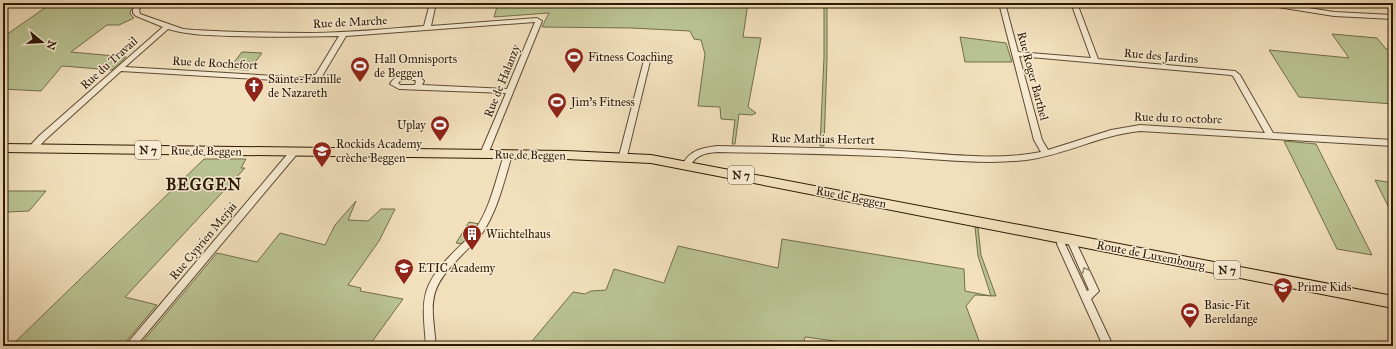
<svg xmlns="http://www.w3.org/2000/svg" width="1396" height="349" font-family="'IM FELL Great Primer',serif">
<rect width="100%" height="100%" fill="#f2e0bc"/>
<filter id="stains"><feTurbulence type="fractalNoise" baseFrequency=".005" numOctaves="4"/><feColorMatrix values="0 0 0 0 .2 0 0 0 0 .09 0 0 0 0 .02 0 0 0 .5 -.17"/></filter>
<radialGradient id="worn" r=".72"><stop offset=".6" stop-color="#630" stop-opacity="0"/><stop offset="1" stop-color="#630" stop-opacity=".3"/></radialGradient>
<g fill="#b9c291" stroke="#736d4a">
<path d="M52,3H137L131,10L130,14L134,18L119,25H107L71,52L126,57L112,70L62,66L41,91L3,89V37Z"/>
<path d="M498,3H748L743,37L761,38L748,107L756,113L752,115L739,114L735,144H732L735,120L721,119L720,107L698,106L705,54L701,40L694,39L690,31L631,28L542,27L549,13L494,17Z"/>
<path d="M824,3H827V59L824,146H820L824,57Z"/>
<path d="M1332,34L1377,38L1386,49H1393V104L1299,97L1269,50L1349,58Z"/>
<path d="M960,37L1006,43L1012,62H965Z"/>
<path d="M242,52L262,53L249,70L229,69Z"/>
<path d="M1284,141L1316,144L1372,255L1337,249Z"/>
<path d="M204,159H246L241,168H245L125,297L157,305L122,346H11Z"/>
<path d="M1375,180L1393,183V216Z"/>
<path d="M3,191H46L29,211L8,212L3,217Z"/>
<path d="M356,201L348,220L368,221L381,209H395L379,241L348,285L361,288L360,291L403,299L369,346H139L217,253L257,262L280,233L325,245L335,225Z"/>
<path d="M469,222L479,224L464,244L456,243Z"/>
<path d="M975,227L978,228L981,255L996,296L975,295L966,306L981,346H873L805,337L803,346H528L573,292L585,294L591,291L606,290L614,269L664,283L678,246L778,268L782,239L964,269L965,291L991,296L978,256Z"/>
</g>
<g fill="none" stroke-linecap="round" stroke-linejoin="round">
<defs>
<g id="street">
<path d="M138,3H145L139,9L140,14L183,29L194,30C232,32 270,33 308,33C347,33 385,29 424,26L430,3H436L431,26L537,18L542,21L488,154L484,157L480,154L506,93L399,89L390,84C396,73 406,76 417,76H419L424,81L422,85L507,89L535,22L346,36L321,78L309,82L121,71L45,140L35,151H29L28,149L29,147L39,136L163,27L136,16L133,13V9ZM168,29C188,35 208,35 229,36C266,37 302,37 339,36L316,74L308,78L125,67ZM401,80H415L416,81L415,85H400L398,83Z"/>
<path d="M229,3H336L333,5L257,7L232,5Z"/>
<path d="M999,3H1005L1018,52L1091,58L1071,3H1077L1098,59L1235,71L1240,75L1273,133L1393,140V146L1140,131C1100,135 1065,155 1026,160C984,165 941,159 899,157C838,154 778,153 717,152C705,153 696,155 690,166H684L683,164C690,150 702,148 717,146C778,147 838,148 899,151C946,154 995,161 1041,152L1034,140ZM1019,56L1231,75L1233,76L1265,133L1140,125L1111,130L1048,150L1042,140Z"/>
<path d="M1262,3H1277L1334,12L1393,15V19L1334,16L1265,5Z"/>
<path d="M652,53H656L657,55L654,60L650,61L627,156L623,159L619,156L644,60L650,56Z"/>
<path d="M294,149L298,152L297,154L136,346H125L291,150Z"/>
<path d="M508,152L512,155C504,181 498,209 483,232C476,242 466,250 458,259C426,291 432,305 436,346H426C423,304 418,289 450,256C459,246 470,238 477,227C491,205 496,179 504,155Z"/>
<path d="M1061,235L1064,236L1065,244L1087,291L1089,290L1067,240L1068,238L1071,237L1074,238L1075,240L1099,291L1091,299L1113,346H1103L1057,244L1058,236Z"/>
</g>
<path id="primary" d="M3,144L566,151L651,155L1393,296V308L651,163L566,159L3,152Z"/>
</defs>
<use href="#street" stroke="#5e4a32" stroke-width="2"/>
<use href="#primary" stroke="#2d1804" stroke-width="2"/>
<use href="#street" fill="#f7ebd3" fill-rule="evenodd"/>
<use href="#primary" fill="#f2e0bc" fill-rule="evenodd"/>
</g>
<defs><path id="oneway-chevron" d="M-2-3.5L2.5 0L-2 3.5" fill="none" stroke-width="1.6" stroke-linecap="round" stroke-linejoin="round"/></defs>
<use stroke="#9c8c76" href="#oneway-chevron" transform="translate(1085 270) rotate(-115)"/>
<defs>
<symbol id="stadium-pin" viewBox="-11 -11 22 30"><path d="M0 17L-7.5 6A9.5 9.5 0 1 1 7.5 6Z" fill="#8f2418" stroke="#f7ebd3"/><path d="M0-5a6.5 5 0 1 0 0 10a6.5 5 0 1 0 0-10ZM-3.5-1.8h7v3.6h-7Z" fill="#fff"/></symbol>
<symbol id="church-pin" viewBox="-11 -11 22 30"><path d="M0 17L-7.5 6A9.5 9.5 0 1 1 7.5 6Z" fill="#8f2418" stroke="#f7ebd3"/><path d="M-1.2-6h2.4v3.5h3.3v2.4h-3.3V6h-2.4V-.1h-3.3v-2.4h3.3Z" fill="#fff"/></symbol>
<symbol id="school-pin" viewBox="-11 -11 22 30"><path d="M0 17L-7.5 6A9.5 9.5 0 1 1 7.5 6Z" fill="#8f2418" stroke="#f7ebd3"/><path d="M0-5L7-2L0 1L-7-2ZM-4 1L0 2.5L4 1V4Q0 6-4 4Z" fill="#fff"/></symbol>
<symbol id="building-pin" viewBox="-11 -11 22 30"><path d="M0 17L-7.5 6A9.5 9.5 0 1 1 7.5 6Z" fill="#8f2418" stroke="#f7ebd3"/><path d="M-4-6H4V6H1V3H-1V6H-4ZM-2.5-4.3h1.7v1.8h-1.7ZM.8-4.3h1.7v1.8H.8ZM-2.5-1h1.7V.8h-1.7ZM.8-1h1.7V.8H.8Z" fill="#fff"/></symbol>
</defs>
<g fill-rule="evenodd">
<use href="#stadium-pin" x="563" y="46" width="22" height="30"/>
<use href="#stadium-pin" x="349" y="55" width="22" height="30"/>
<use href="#church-pin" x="243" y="75" width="22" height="30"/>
<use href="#stadium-pin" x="546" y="91" width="22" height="30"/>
<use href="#stadium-pin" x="429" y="114" width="22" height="30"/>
<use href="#school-pin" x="311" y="140" width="22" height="30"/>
<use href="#building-pin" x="461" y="223" width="22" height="30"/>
<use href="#school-pin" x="393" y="257" width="22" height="30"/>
<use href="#school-pin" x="1272" y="276" width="22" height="30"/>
<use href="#stadium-pin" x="1179" y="301" width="22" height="30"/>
</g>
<g text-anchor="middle" stroke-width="3" stroke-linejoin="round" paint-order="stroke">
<g fill="#f7ebd3" stroke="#6a5742" stroke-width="1">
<rect x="135" y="141" width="26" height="18" rx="3"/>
<rect x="728" y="166" width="26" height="18" rx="3"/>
<rect x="1214" y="261" width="26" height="18" rx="3"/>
</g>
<g font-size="11" font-weight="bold" fill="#2d1804">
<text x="148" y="154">N 7</text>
<text x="741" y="179">N 7</text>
<text x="1227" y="274">N 7</text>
</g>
<g font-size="12" fill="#2d1804" stroke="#f7ebd3">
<text transform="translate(350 22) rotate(-3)" y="4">Rue de Marche</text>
<text transform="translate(1161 56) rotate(5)" y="4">Rue des Jardins</text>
<text transform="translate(109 63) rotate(-42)" y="4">Rue du Travail</text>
<text transform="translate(215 63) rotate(3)" y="4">Rue de Rochefort</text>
<text transform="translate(1033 76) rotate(75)" y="4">Rue Roger Barthel</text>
<text transform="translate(502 81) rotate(-68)" y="4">Rue de Halanzy</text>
<text transform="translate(1178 118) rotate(2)" y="4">Rue du 10 octobre</text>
<text transform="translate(823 139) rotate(1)" y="4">Rue Mathias Hertert</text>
<text transform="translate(206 151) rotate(1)" y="4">Rue de Beggen</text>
<text transform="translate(530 155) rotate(1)" y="4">Rue de Beggen</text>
<text transform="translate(851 197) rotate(11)" y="4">Rue de Beggen</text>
<text transform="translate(203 241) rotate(-50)" y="4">Rue Cyprien Merjai</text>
<text transform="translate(1151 255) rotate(11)" y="4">Route de Luxembourg</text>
</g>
<g font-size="12" fill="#2d1804" stroke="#f7ebd3" text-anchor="start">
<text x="588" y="61">Fitness Coaching</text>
<text x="374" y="63">Hall Omnisports<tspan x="374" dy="14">de Beggen</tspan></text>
<text x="268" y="83">Sainte-Famille<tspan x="268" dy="14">de Nazareth</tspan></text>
<text x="571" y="106">Jim's Fitness</text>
<text x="426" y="129" text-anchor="end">Uplay</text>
<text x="336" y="148">Rockids Academy<tspan x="336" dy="14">crèche Beggen</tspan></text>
<text x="486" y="238">Wiichtelhaus</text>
<text x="418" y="272">ETIC Academy</text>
<text x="1297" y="291">Prime Kids</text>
<text x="1204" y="309">Basic-Fit<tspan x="1204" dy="14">Bereldange</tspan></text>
</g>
<g font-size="16" font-weight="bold" letter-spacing="1" fill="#2d1804" stroke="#f7ebd3">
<text x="204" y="190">BEGGEN</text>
</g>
</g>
<rect width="1396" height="349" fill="none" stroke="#f2e0bc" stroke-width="16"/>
<rect x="4" y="4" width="1388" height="341" fill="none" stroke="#2d1804" stroke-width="2"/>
<rect x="8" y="8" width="1380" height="333" fill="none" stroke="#2d1804"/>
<g transform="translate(42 42) rotate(108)" stroke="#f7ebd3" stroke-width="3" paint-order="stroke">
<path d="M0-3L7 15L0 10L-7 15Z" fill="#2d1804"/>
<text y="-6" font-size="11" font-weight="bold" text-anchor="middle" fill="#2d1804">N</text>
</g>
<rect width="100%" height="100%" filter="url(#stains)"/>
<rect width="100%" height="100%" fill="url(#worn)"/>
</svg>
